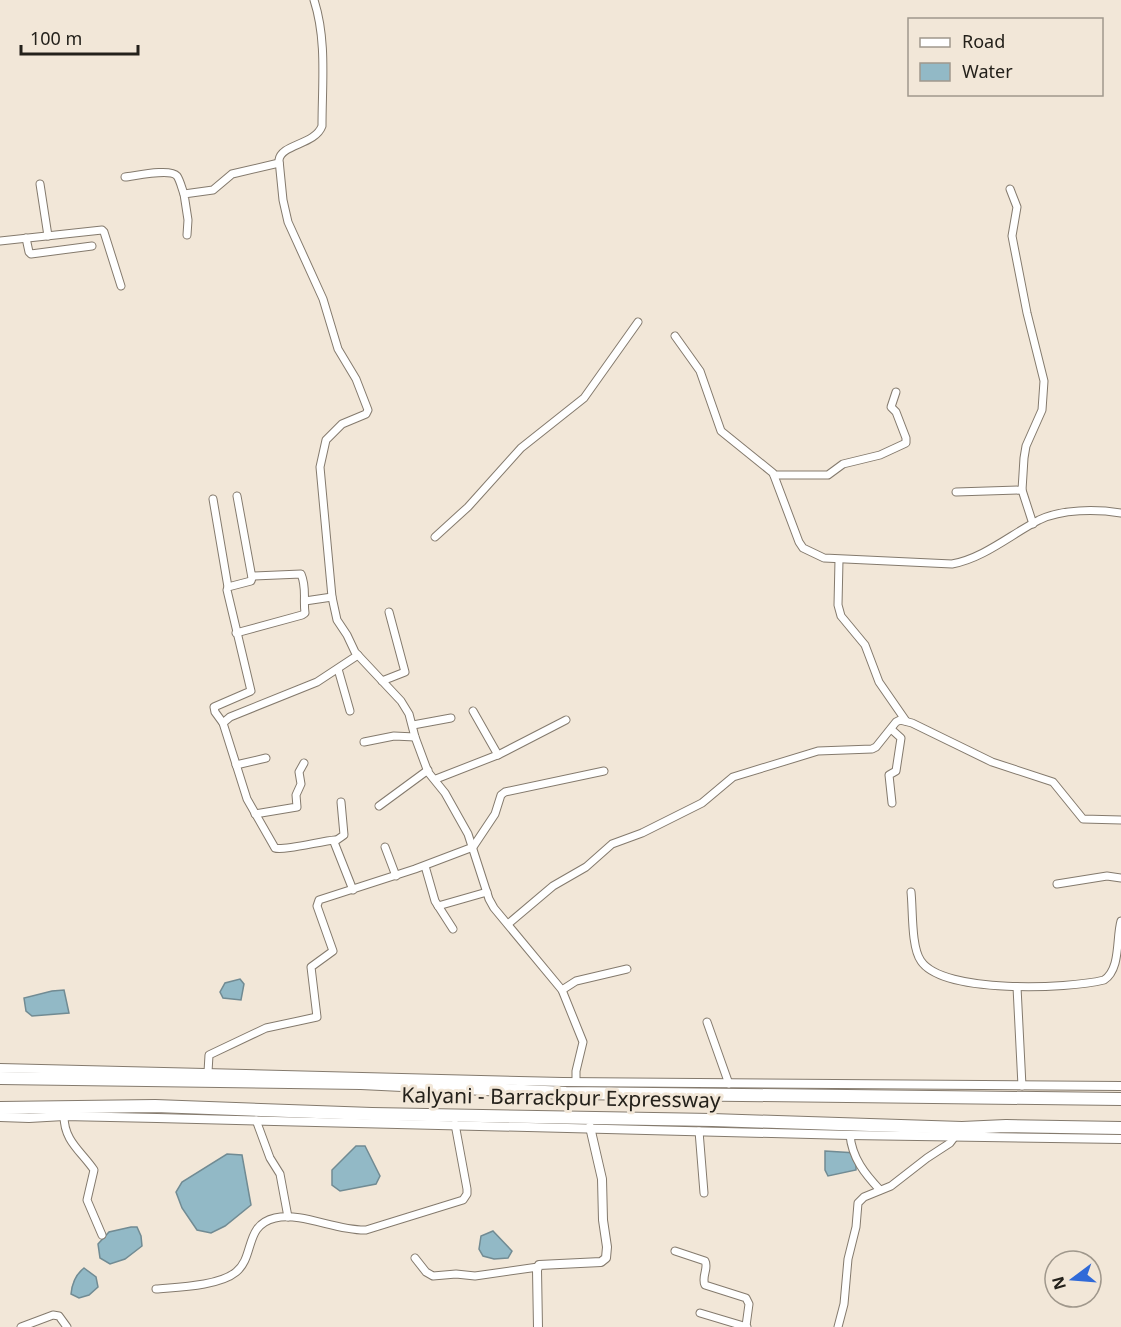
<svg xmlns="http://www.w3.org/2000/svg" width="1121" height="1327" font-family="'Noto Sans',sans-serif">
<rect width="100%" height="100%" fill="#f2e7d8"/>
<g fill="#92b9c6" stroke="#718b93" stroke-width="1.5">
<path d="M240,979L244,984L241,1000L223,998L220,992L225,983Z"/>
<path d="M64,990L69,1013L32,1016L26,1011L24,998L52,991Z"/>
<path d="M356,1146H365L380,1176L376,1184L340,1191L332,1185V1170Z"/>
<path d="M825,1151L856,1153V1170L828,1176L825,1170Z"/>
<path d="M227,1154L242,1155L251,1205L225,1226L211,1233L197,1230L182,1208L176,1192L182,1182Z"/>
<path d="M131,1227H137L141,1236L142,1246L125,1259L110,1264L100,1258L98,1244L109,1232Z"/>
<path d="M493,1231L512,1251L508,1258L494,1259L483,1256L479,1249L481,1236Z"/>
<path d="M84,1268L96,1277L98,1287L89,1295L79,1298L71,1294C72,1283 75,1275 84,1268Z"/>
</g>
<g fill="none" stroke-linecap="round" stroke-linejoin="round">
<defs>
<g id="minor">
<path d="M314,0C327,40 322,84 322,126C315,145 281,144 279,160L283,200L288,222L323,299L338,349L356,379L368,410L366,414L342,424L326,440L320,467L332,597L337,620L347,635L355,652L401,701L409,714L415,737L428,772L445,793L468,834L489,899L494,908L562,990L583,1042L576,1071V1082"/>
<path d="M125,177C135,176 170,168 177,176C180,180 182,189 184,194"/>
<path d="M40,184L48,236"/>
<path d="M1010,189L1017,207L1012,236L1027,313L1044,381L1042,410L1026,446L1024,458L1022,490L1033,524"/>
<path d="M187,235L188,220L184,194L213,190L232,174L279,163"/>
<path d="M26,238L29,252L31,254L92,246"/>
<path d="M0,241L102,230L104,232L121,286"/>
<path d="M675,336L700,371L721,431L773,473L799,542L803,548L824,558L952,564C984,558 1010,535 1039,520C1062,509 1096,509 1121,513"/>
<path d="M774,475H828L843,464L880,455L906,443V438L896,412L891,407L896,392"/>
<path d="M956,492L1022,490"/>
<path d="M213,499L228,587"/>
<path d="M435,537L468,507L521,448L584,398L638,322"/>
<path d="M839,560L838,605L841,616L865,645L879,682L906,721"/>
<path d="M305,601L332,597"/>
<path d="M236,633L302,615L305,613C303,599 307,588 301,574L252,576"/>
<path d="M338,669L350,711"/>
<path d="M382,681L405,672L389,612"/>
<path d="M473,711L498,755"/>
<path d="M223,723L215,712L214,707L251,691L227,590L228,587L251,581L252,578L237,496"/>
<path d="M413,725L451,718"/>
<path d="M891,729L901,738L896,771L889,775L892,803"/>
<path d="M364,742L394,736L415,737"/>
<path d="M236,765L266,758"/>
<path d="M436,779L500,754L566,720"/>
<path d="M341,802L344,835L334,842L353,890"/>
<path d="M379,806L428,770"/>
<path d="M255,814L297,807L296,795L301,784L299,772L304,763"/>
<path d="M335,840C322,841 282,851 275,848L247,799L223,723L230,717L317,682L358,655"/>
<path d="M385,847L396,876"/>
<path d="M425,866L435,901L453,929"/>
<path d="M1057,884L1107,876L1121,878"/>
<path d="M911,892C913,910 911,947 921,961C943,994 1068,989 1104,980C1121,969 1116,938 1121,921"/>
<path d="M438,906L487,892"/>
<path d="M508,924L553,886L586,867L612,844L642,833L702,803L733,777L818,751L872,749L876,747L896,722L900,720L912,723L992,762L1053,782L1083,819L1121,820"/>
<path d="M1017,987L1022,1086"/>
<path d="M562,990L576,981L627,969"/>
<path d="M707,1022L729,1084"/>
<path d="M208,1072L209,1055L266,1028L317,1017L311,967L333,951L317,906L319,900L415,869L473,847L495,814L501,795L505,792L604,771"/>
<path d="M64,1116C64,1141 81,1151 94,1170L87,1200L102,1235"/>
<path d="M256,1120L270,1158L280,1174L288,1217"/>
<path d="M699,1131L704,1193"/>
<path d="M850,1135C852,1158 865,1174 880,1190"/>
<path d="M675,1251L705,1261C709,1268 701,1277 705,1285L746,1298L749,1304L746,1326"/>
<path d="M415,1258L426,1272L433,1276L456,1274L475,1276L538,1267"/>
<path d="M156,1289C178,1287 219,1286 236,1272C255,1257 244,1225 275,1218C303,1212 336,1231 366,1230L463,1200L467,1194V1189L455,1124"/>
<path d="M700,1313L747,1327"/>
<path d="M21,1327L53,1315L59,1316L67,1327"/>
<path d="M838,1327L844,1304L848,1259L856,1227L858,1203L864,1197L891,1186L927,1158L950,1143L956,1135"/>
</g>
<g id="tertiary">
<path d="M0,1068L563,1082L1121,1086"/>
<path d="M0,1117L29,1118L64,1116L157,1118L850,1135L1121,1139"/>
<path d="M538,1327L537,1270L539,1265L601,1262L606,1258L607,1247L603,1220L602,1179L590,1127"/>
</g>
<g id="trunk">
<path d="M0,1078L361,1083L566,1093L1121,1099"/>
<path d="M0,1108L155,1106L372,1114L712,1120L962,1128L1006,1126L1121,1128"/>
</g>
</defs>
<use href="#minor" stroke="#847a6d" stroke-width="9"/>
<use href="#tertiary" stroke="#847a6d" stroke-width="10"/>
<use href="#trunk" stroke="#847a6d" stroke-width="14"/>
<use href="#minor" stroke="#fff" stroke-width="7"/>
<use href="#tertiary" stroke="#fff" stroke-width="8"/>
<use href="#trunk" stroke="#fff" stroke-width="12"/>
</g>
<g text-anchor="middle" stroke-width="6" stroke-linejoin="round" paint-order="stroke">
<g font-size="21" fill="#24211b" stroke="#f2e7d8">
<text transform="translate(561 1098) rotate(1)" y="7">Kalyani - Barrackpur Expressway</text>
</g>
</g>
<rect x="908" y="18" width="195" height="78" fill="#f2e7d8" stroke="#a0988c" stroke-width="1.5"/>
<rect x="920" y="38" width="30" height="9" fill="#ffffff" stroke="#a0988c" stroke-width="1.5"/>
<text x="962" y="48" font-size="18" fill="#24211b">Road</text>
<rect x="920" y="63" width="30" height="18" fill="#92b9c6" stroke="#a0988c" stroke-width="1.5"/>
<text x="962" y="78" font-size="18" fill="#24211b">Water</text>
<g transform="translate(1073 1279) rotate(254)"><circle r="28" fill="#f2e7d8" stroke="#a0988c" stroke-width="1.5"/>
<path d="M0-4.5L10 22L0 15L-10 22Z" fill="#306ad8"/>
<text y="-9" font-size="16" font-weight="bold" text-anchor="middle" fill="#24211b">N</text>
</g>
<path d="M21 45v9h117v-9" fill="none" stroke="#24211b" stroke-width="3"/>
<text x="30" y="45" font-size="18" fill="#24211b" stroke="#f2e7d8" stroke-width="4.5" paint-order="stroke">100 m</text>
</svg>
